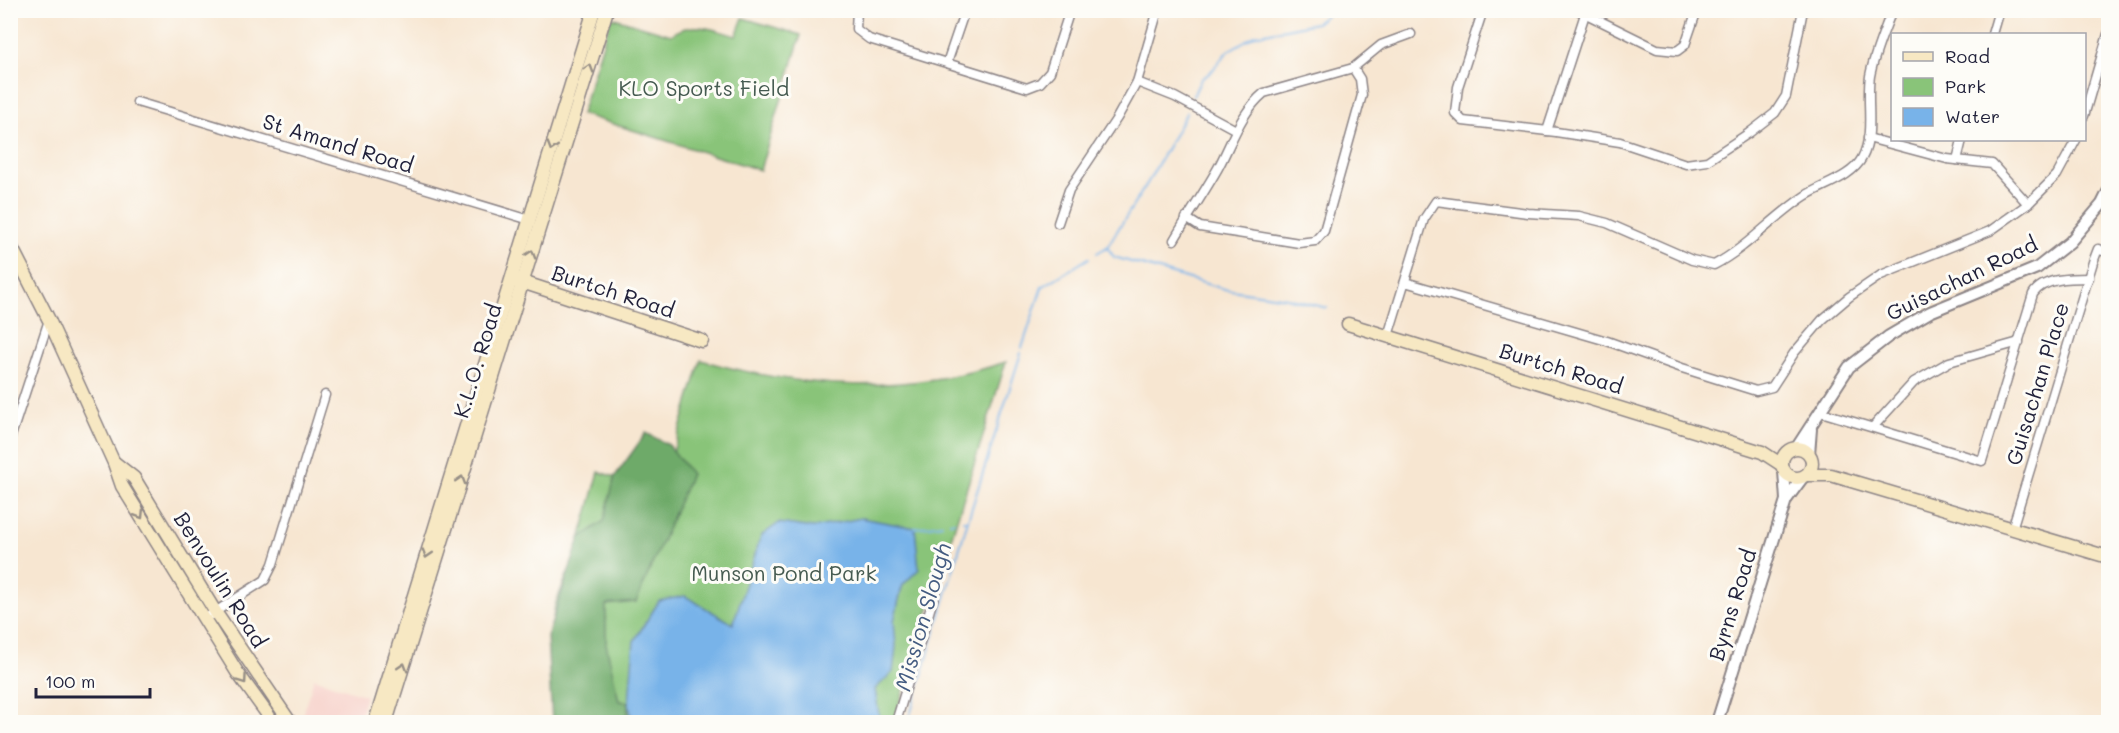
<svg xmlns="http://www.w3.org/2000/svg" width="2119" height="733" font-family="Mali,sans-serif">
<rect width="100%" height="100%" fill="#fdfcf7"/>
<filter id="ink" filterUnits="userSpaceOnUse"><feTurbulence type="fractalNoise" baseFrequency=".0167" numOctaves="2"/><feDisplacementMap in="SourceGraphic" scale="12" xChannelSelector="R" yChannelSelector="G"/><feConvolveMatrix kernelMatrix="1 2 1 2 8 2 1 2 1" color-interpolation-filters="sRGB"/></filter>
<filter id="wash" filterUnits="userSpaceOnUse"><feTurbulence type="fractalNoise" baseFrequency=".008" numOctaves="4" result="noise"/><feDisplacementMap in="SourceGraphic" scale="24" xChannelSelector="R" yChannelSelector="G"/><feGaussianBlur stdDeviation="1.35" result="paint"/><feColorMatrix in="noise" values="0 0 0 0 0 0 0 0 0 0 0 0 0 0 0 0 0 1.4 0 .05"/><feComposite in="paint" operator="in"/></filter>
<g filter="url(#wash)">
<rect width="100%" height="100%" fill="#f7e6d1"/>
<path fill="#f7d0c9" d="M314,678L366,696L358,722H302L301,720Z"/>
<g fill="#89c479" stroke="#56735a" stroke-width="1.5">
<path d="M611,17L671,35C692,20 713,29 736,36L743,18L801,35L760,170L581,114Z"/>
<path d="M701,360C804,390 903,395 1006,362L894,722H560L550,638L555,605L577,550L599,472L661,491Z"/>
</g>
<path fill="#6eaa69" stroke="#486652" stroke-width="1.5" d="M646,433L669,445L691,474L636,602L606,605V644L619,701L628,702V722H552L547,637L580,538L604,521L615,476Z"/>
<path fill="#78b3e9" stroke="#4d6a92" stroke-width="1.5" d="M861,518L915,528L919,569L903,585L901,591L894,621L896,646L893,672L875,689L879,715L876,722H632L629,703L634,641L659,601L685,596L733,624L761,536L779,523L813,528Z"/>
<g fill="none" stroke-linecap="round" stroke-linejoin="round">
<g stroke="#78b3e9" stroke-width="2">
<path d="M1193,96L1201,79L1210,73L1228,51L1255,35L1316,23L1333,10"/>
<path d="M1107,247L1114,257L1224,289L1287,298L1327,308"/>
<path d="M1097,253L1107,247L1148,182L1187,112"/>
<path d="M1022,348L1042,287L1089,258"/>
<path d="M963,520H968L1021,353"/>
<path d="M950,522H954"/>
<path d="M915,528L942,524"/>
<path d="M908,722L968,520"/>
</g>
</g>
</g>
<g filter="url(#ink)">
<g fill="none" stroke-linecap="round" stroke-linejoin="round">
<defs>
<g id="minor">
<path d="M857,10L856,29L869,39L1027,88L1040,83L1050,72L1070,10"/>
<path d="M1483,10L1458,87L1455,113L1463,121L1556,132L1620,142L1686,164L1707,161L1749,133L1775,113L1786,96L1803,10"/>
<path d="M1578,10L1657,49L1677,51L1685,45L1697,10"/>
<path d="M1992,34L1999,10"/>
<path d="M947,63L965,10"/>
<path d="M1137,82L1175,97L1236,130"/>
<path d="M137,102L530,220"/>
<path d="M2084,116L2108,34"/>
<path d="M1547,131L1585,14"/>
<path d="M1868,138L1947,159L1992,164L2028,204"/>
<path d="M1957,160L1962,140"/>
<path d="M1186,218L1200,227L1299,243L1315,241L1324,231L1362,95L1360,79L1353,68"/>
<path d="M1058,223L1069,190L1117,118L1137,82L1158,10"/>
<path d="M1174,240C1188,216 1204,193 1218,168C1232,142 1241,112 1264,93L1353,68L1381,45L1411,34"/>
<path d="M1405,282L1607,341L1682,368L1756,391L1772,387L1794,353L1822,320L1849,297L1881,275L1990,231L2028,204L2057,175L2076,140"/>
<path d="M1388,336L1424,219L1436,201L1528,213L1579,216L1607,223L1692,260L1714,265C1748,247 1773,217 1805,196C1822,185 1852,177 1862,158C1875,134 1866,102 1870,76C1874,54 1884,32 1892,10"/>
<path d="M1821,412L1982,461L2033,294C2043,278 2071,278 2089,278"/>
<path d="M1873,427L1914,382L1949,362L2019,342"/>
<path d="M10,439L49,320"/>
<path d="M2012,529L2093,262L2098,249L2108,253"/>
<path d="M204,619L265,580L273,564L325,395"/>
<path d="M896,722L946,556"/>
</g>
<g id="tertiary">
<path d="M1797,447L1849,367L1889,336L1930,312L2037,268L2070,242L2102,204L2108,192"/>
<path d="M1809,454L1811,429"/>
<path d="M1784,471L1786,500"/>
<path d="M1717,722L1786,500L1803,477"/>
</g>
<g id="secondary">
<path d="M10,244L49,320L114,463L122,486L237,672L273,722"/>
<path d="M516,280L702,341"/>
<path d="M1348,324L1762,452L1782,465"/>
<circle cx="1797" cy="463" r="15"/>
<path d="M115,463L134,478L216,613L290,722"/>
<path d="M1808,475H1831L2108,557"/>
<path d="M375,722L594,10"/>
<path d="M386,722L607,10"/>
</g>
</defs>
<use href="#minor" stroke="#8c8486" stroke-width="11"/>
<use href="#tertiary" stroke="#8c8486" stroke-width="14"/>
<use href="#secondary" stroke="#8c8486" stroke-width="15"/>
<use href="#minor" stroke="#fff" stroke-width="8"/>
<use href="#tertiary" stroke="#fff" stroke-width="10"/>
<use href="#secondary" stroke="#f7e8c3" stroke-width="12"/>
</g>
<defs><path id="oneway-chevron" d="M-2-3.5L2.5 0L-2 3.5" fill="none" stroke-width="1.6" stroke-linecap="round" stroke-linejoin="round" transform="scale(1.5)"/></defs>
<g stroke="#978f86">
<use href="#oneway-chevron" transform="translate(589 68) rotate(-73)"/>
<use href="#oneway-chevron" transform="translate(552 147) rotate(107)"/>
<use href="#oneway-chevron" transform="translate(531 254) rotate(-73)"/>
<use href="#oneway-chevron" transform="translate(461 480) rotate(-73)"/>
<use href="#oneway-chevron" transform="translate(140 515) rotate(58)"/>
<use href="#oneway-chevron" transform="translate(427 554) rotate(107)"/>
<use href="#oneway-chevron" transform="translate(403 667) rotate(-73)"/>
<use href="#oneway-chevron" transform="translate(243 680) rotate(55)"/>
</g>
</g>
<g text-anchor="middle" stroke-width="6" stroke-linejoin="round" paint-order="stroke">
<g font-size="21" fill="#465b51" stroke="#fdfcf7">
<text x="704" y="96">KLO Sports Field</text>
<text x="784" y="581">Munson Pond Park</text>
</g>
<g font-size="21" fill="#22223b" stroke="#fdfcf7">
<text transform="translate(338 144) rotate(17)" y="7">St Amand Road</text>
<text transform="translate(1962 279) rotate(-26)" y="7">Guisachan Road</text>
<text transform="translate(613 292) rotate(18)" y="7">Burtch Road</text>
<text transform="translate(478 361) rotate(-73)" y="7">K.L.O. Road</text>
<text transform="translate(1561 369) rotate(17)" y="7">Burtch Road</text>
<text transform="translate(2038 384) rotate(-73)" y="7">Guisachan Place</text>
<text transform="translate(220 580) rotate(58)" y="7">Benvoulin Road</text>
<text transform="translate(1733 605) rotate(-73)" y="7">Byrns Road</text>
</g>
<g font-size="22" font-style="italic" fill="#445c81" stroke="#fdfcf7">
<text transform="translate(923 617) rotate(-74)" y="8">Mission Slough</text>
</g>
</g>
<rect width="2119" height="733" fill="none" stroke="#fdfcf7" stroke-width="36"/>
<rect x="1891" y="33" width="195" height="108" fill="#fdfcf7" stroke="#a5a5ac" stroke-width="1.5"/>
<rect x="1903" y="52" width="30" height="9" fill="#f7e8c3" stroke="#a5a5ac" stroke-width="1.5"/>
<text x="1945" y="63" font-size="18" fill="#22223b">Road</text>
<rect x="1903" y="78" width="30" height="18" fill="#89c479" stroke="#a5a5ac" stroke-width="1.5"/>
<text x="1945" y="93" font-size="18" fill="#22223b">Park</text>
<rect x="1903" y="108" width="30" height="18" fill="#78b3e9" stroke="#a5a5ac" stroke-width="1.5"/>
<text x="1945" y="123" font-size="18" fill="#22223b">Water</text>
<path d="M36 688v9h114v-9" fill="none" stroke="#22223b" stroke-width="3"/>
<text x="45" y="688" font-size="18" fill="#22223b" stroke="#fdfcf7" stroke-width="4.5" paint-order="stroke">100 m</text>
</svg>
